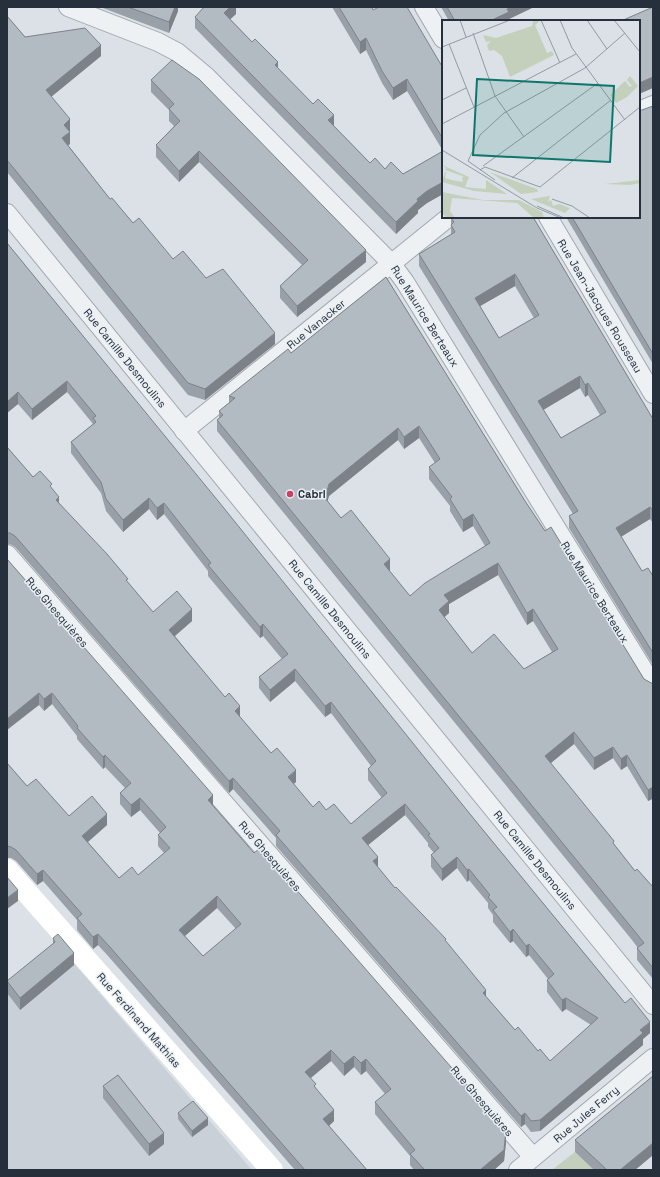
<svg xmlns="http://www.w3.org/2000/svg" width="660" height="1177" font-family="'Space Grotesk',sans-serif">
<rect width="100%" height="100%" fill="#dbe1e6"/>
<path fill="#c9d0d8" d="M59,946L252,1170H7V991Z"/>
<path fill="#c4d0bc" d="M575,1152L594,1170H552Z"/>
<g fill="none" stroke-linecap="round" stroke-linejoin="round">
<defs>
<g id="street">
<path d="M68,7L158,42L177,52L207,77L391,263L405,282L653,685"/>
<path d="M424,7L443,39"/>
<path d="M639,111L653,105"/>
<path d="M7,213L653,1005"/>
<path d="M548,217L653,394"/>
<path d="M184,431L449,217"/>
<path d="M7,554L533,1157"/>
<path d="M518,1170L653,1058"/>
</g>
</defs>
<use href="#street" stroke="#a1a8b0" stroke-width="20"/>
<use href="#street" stroke="#eef1f4" stroke-width="18"/>
<path stroke="#fff" stroke-width="22" d="M7,870L272,1170"/>
</g>
<g fill="#99a0a7" fill-rule="evenodd">
<path d="M100,7H178V11L169,33Z"/>
<path d="M236,7V14L230,19L370,163L385,169L403,174L443,151L407,91L393,100L382,83L366,50L360,54L332,7H372L373,10L443,68V194L427,203L418,210V213L396,234L195,28V17Z"/>
<path d="M441,7H534L509,19V21H449Z"/>
<path d="M7,16L25,37L101,56L51,97L70,131L69,132L70,144L68,145L110,199L133,223L173,259L206,278L275,344L205,400L188,395L7,172Z"/>
<path d="M151,80L366,262L297,317L280,298V286L302,265L199,162L179,182L156,157V145L174,126L169,121V110L151,92Z"/>
<path d="M653,106V364L566,217H639Z"/>
<path d="M533,217L653,419V523L650,519L621,536L642,571L653,576V665L569,528V516L573,514L419,266V254L451,235V218ZM515,286L534,318L499,338L480,306ZM580,388L585,397L588,395L600,415L561,438L543,410Z"/>
<path d="M7,243L474,819L625,1003L650,1033L643,1039V1045L540,1131L531,1132L525,1124L521,1127L276,846V838L256,815L233,789L229,793L15,547L10,544L7,545V447L33,477L52,489L59,503L128,583L153,612L192,621L175,636L240,717L296,782L293,784L313,807L326,810L351,824L382,798L368,780V769L371,766L331,713L325,717L295,681L270,702L259,688V677L282,659L263,636L260,638L208,576V571L164,514L157,520L149,509L123,532L106,511L101,493L71,453V442L93,424L67,392L32,420L18,404L7,413ZM405,815L428,843V846L434,853L431,855V867L442,881L457,868L467,882L469,880L488,903V908L493,915V922L510,943L513,941L526,957L529,955L548,979L547,980V992L562,1012L566,1009L591,1025L550,1061L515,1030L486,997L446,943L395,888L378,868L368,845Z"/>
<path d="M386,277L525,501L644,679L653,684V799L648,801L627,766L621,770L613,758L594,770L574,744L550,763L635,871L653,887V979L637,960V948H638L632,940L217,431V420L219,418V411L229,403V396L291,353ZM419,438L435,463L429,467V479L450,506V511L463,532L473,526L485,546L410,596L389,571H390L341,518L327,501L329,496L398,440L404,449ZM498,575L527,625L533,621L552,652L524,669L472,653L444,617L449,613V604Z"/>
<path d="M7,559L213,807L506,1142L504,1161L494,1170H414L410,1165V1156L375,1114V1102L385,1094L366,1071L361,1075L354,1067L344,1076L331,1061L310,1078L334,1121L329,1126L367,1170H295L109,957L98,945L93,949L77,930V920L43,881L37,885L16,861L11,858H7V763L27,786L69,816L107,825L88,842L119,878L138,875L164,853L158,846V835L160,833L140,810L131,817L120,804V793L125,788L105,767L103,769L77,739V736L52,704L44,711L39,705ZM217,908L236,929L203,956L185,936Z"/>
<path d="M53,938L74,965L20,1010L7,993V981L53,944Z"/>
<path d="M653,1076V1155L635,1170H594L575,1152V1140Z"/>
<path d="M103,1086L164,1144L149,1156L103,1098Z"/>
<path d="M178,1113L208,1125L192,1137L178,1119Z"/>
</g>
<g fill="#7d8288">
<path d="M175,7H178V11L169,33V22Z"/>
<path d="M230,7H236V14L224,25V13Z"/>
<path d="M512,7H534L509,19V21H494V19L507,9Z"/>
<path d="M366,38V50L360,54V42Z"/>
<path d="M101,45V56L46,101V90Z"/>
<path d="M278,62V74L275,65Z"/>
<path d="M653,77V88L639,94V83Z"/>
<path d="M407,79V91L393,100V88Z"/>
<path d="M334,115V127L328,120Z"/>
<path d="M70,119V131L64,136V125Z"/>
<path d="M70,132V144L62,150V138Z"/>
<path d="M199,151V162L179,182V171Z"/>
<path d="M443,182V194L427,203L418,210V213L396,234V222L417,199L427,191Z"/>
<path d="M366,250V262L297,317V306Z"/>
<path d="M515,274V286L475,309V298Z"/>
<path d="M275,333V344L205,400V389Z"/>
<path d="M580,376V388L538,413V401Z"/>
<path d="M67,381V392L32,420V409Z"/>
<path d="M588,383V395L585,397V385Z"/>
<path d="M18,392V404L7,413V402Z"/>
<path d="M419,426V438L404,449V437Z"/>
<path d="M398,428V440L329,496L325,510V498L329,484Z"/>
<path d="M59,497V509L56,500Z"/>
<path d="M149,498V509L123,532V520Z"/>
<path d="M164,503V514L157,520V508Z"/>
<path d="M650,507V519L616,540V528Z"/>
<path d="M473,514V526L463,532V520Z"/>
<path d="M390,559V571L384,576V564Z"/>
<path d="M498,563V575L449,604V613L439,622V610L444,595Z"/>
<path d="M192,609V621L169,641V630Z"/>
<path d="M533,609V621L527,625V613Z"/>
<path d="M263,624V636L260,638V627Z"/>
<path d="M295,669V681L270,702V690Z"/>
<path d="M39,693V705L7,730V719Z"/>
<path d="M52,693V704L44,711V699Z"/>
<path d="M331,702V713L325,717V706Z"/>
<path d="M240,706V718L235,711Z"/>
<path d="M574,732V744L545,768V756Z"/>
<path d="M8,744V755L7,756V745Z"/>
<path d="M613,747V758L594,770V758Z"/>
<path d="M105,755V767L103,769V757Z"/>
<path d="M627,755V766L621,770V759Z"/>
<path d="M296,770V782L288,789V777Z"/>
<path d="M233,778V789L229,793V781Z"/>
<path d="M653,787V798L648,801V790Z"/>
<path d="M213,795V806L208,800Z"/>
<path d="M140,798V810L131,817V805Z"/>
<path d="M405,804V815L362,850V838Z"/>
<path d="M107,814V825L82,847V836Z"/>
<path d="M378,857V868L373,861Z"/>
<path d="M457,857V868L442,881V869Z"/>
<path d="M469,869V880L467,882V870Z"/>
<path d="M43,870V881L37,885V874Z"/>
<path d="M18,890V901L7,909V898Z"/>
<path d="M217,896V908L179,941V930Z"/>
<path d="M513,929V941L510,943V932Z"/>
<path d="M98,934V945L93,949V937Z"/>
<path d="M529,944V955L526,957V946Z"/>
<path d="M74,953V965L20,1010V998Z"/>
<path d="M486,990V1001L483,993Z"/>
<path d="M566,998V1009L562,1012V1000Z"/>
<path d="M650,1022V1033L643,1039V1045L540,1131V1120Z"/>
<path d="M331,1050V1061L305,1083V1072Z"/>
<path d="M354,1056V1067L344,1076V1064Z"/>
<path d="M366,1059V1071L361,1075V1063Z"/>
<path d="M334,1110V1121L323,1131V1119Z"/>
<path d="M525,1113V1124L521,1127V1116Z"/>
<path d="M208,1118V1125L192,1137V1131Z"/>
<path d="M506,1130V1142L504,1161L494,1170H480Z"/>
<path d="M164,1133V1144L149,1156V1144Z"/>
<path d="M653,1143V1155L635,1170H620Z"/>
</g>
<g fill="#b2bac2" stroke="#7d8288" fill-rule="evenodd">
<path d="M128,7H175L169,22Z"/>
<path d="M204,7H230L224,13L252,42L255,39L278,62L275,65L313,104L318,99L334,115L328,120L370,163L375,158L385,169L391,162L403,174L443,151V182L427,191L417,199L418,201L396,222L195,17Z"/>
<path d="M339,7H372L373,10L379,7H407L443,68V139L407,79L393,88L382,71L366,38L360,42Z"/>
<path d="M447,7H512L507,9L509,12L494,19L495,21H455Z"/>
<path d="M653,7V77L639,83V21H621Z"/>
<path d="M7,16L25,37L85,28L101,45L46,90L70,119L64,125L70,132L62,138L110,199L112,198L133,223L139,218L173,259L183,251L206,278L223,269L275,333L205,389L188,383L7,160Z"/>
<path d="M172,60L199,79L366,250L297,306L280,286L308,260L199,151L179,171L156,145L180,121L169,109L174,104L151,80Z"/>
<path d="M653,106V354L572,217H639V111Z"/>
<path d="M451,217H533L653,419V511L650,507L616,528L642,571L648,568L653,576V653L569,516L578,511L419,254L455,232L451,225L454,222L451,218ZM515,274L539,315L499,338L475,298ZM580,376L585,385L588,383L606,412L561,438L538,401Z"/>
<path d="M7,243L223,507L474,819L625,1003L631,998L650,1022L640,1030L643,1033L540,1120L531,1121L525,1113L521,1116L276,835L280,831L256,804L233,778L229,781L15,536L10,533H7V447L33,477L40,471L52,484L50,486L59,497L56,500L107,554L128,579L126,580L153,612L177,591L192,609L169,630L225,697L229,693L240,706L235,711L271,753L277,748L296,770L288,777L313,807L319,801L326,810L334,804L351,824L387,793L368,769L376,761L331,702L325,706L295,669L270,690L259,677L288,654L263,624L260,627L208,565L211,563L164,503L157,508L149,498L123,520L106,499L101,482L71,442L96,422L93,418L96,416L67,381L32,409L18,392L7,402ZM405,804L430,834L428,835L439,848L431,855L442,869L457,857L467,870L469,869L490,895L488,897L497,907L493,910L510,932L513,929L526,946L529,944L554,974L547,980L562,1000L566,998L598,1018L550,1061L540,1049L538,1051L518,1027L515,1030L483,993L486,990L445,940L446,939L396,887L395,888L373,861L378,857L362,838Z"/>
<path d="M386,277L525,501L545,531L551,527L644,679L653,684V787L648,790L627,755L621,759L613,747L594,758L574,732L545,756L614,841L613,843L635,871L637,869L653,887V968L637,948L644,943L632,928L217,420L223,415L219,411L235,398L229,396L288,349L291,353ZM419,426L440,459L429,467L452,497L450,499L463,520L473,514L490,543L425,583L410,596L384,564L390,559L351,510L341,518L325,498L329,484L398,428L404,437ZM498,563L527,613L533,609L558,649L524,669L494,634L472,653L439,610L449,601L444,595Z"/>
<path d="M7,559L213,795L208,800L254,853L260,848L506,1130L504,1150L480,1170H425L410,1154L415,1150L375,1102L391,1089L366,1059L361,1063L354,1056L344,1064L331,1050L305,1072L316,1084L314,1086L334,1110L323,1119L367,1170H305L109,946L98,934L93,937L77,918L82,914L43,870L37,874L16,850L11,847L7,846V763L27,786L36,779L69,816L92,796L107,814L82,836L119,878L132,867L138,875L170,848L158,835L166,827L140,798L131,805L120,793L131,783L105,755L103,757L77,728L78,726L52,693L44,699L39,693L7,719ZM217,896L241,924L203,956L179,930Z"/>
<path d="M7,877L18,890L7,898Z"/>
<path d="M58,934L74,953L20,998L7,981L55,942L53,938Z"/>
<path d="M118,1075L164,1133L149,1144L103,1086Z"/>
<path d="M653,1076V1143L620,1170H607L575,1140Z"/>
<path d="M193,1101L208,1118L192,1131L178,1113Z"/>
</g>
<circle fill="#cd3e65" stroke="#eaeff4" stroke-width="1.5" cx="290" cy="494" r="4"/>
<g text-anchor="middle" stroke-width="3" stroke-linejoin="round" paint-order="stroke">
<g font-size="11" fill="#25303c" stroke="#eaeff4">
<text transform="translate(600 306) rotate(59)" y="4">Rue Jean-Jacques Rousseau</text>
<text transform="translate(425 316) rotate(58)" y="4">Rue Maurice Berteaux</text>
<text transform="translate(316 324) rotate(-39)" y="4">Rue Vanacker</text>
<text transform="translate(125 358) rotate(51)" y="4">Rue Camille Desmoulins</text>
<text transform="translate(595 592) rotate(58)" y="4">Rue Maurice Berteaux</text>
<text transform="translate(330 609) rotate(51)" y="4">Rue Camille Desmoulins</text>
<text transform="translate(57 612) rotate(49)" y="4">Rue Ghesquières</text>
<text transform="translate(270 856) rotate(49)" y="4">Rue Ghesquières</text>
<text transform="translate(535 860) rotate(51)" y="4">Rue Camille Desmoulins</text>
<text transform="translate(139 1020) rotate(49)" y="4">Rue Ferdinand Mathias</text>
<text transform="translate(482 1101) rotate(49)" y="4">Rue Ghesquières</text>
<text transform="translate(586 1114) rotate(-40)" y="4">Rue Jules Ferry</text>
</g>
<g font-size="11" font-weight="bold" fill="#25303c" stroke="#eaeff4" text-anchor="start">
<text x="298" y="498">Cabri</text>
</g>
</g>
<g transform="translate(442 20)">
<rect width="198" height="198" fill="#dbe1e6"/>
<path d="M96,0L97,2L93,5L105,33L110,31L112,35L68,57L60,36L52,30L47,31L45,25L49,21L44,22L41,15L54,18L90,6L91,1ZM188,56L196,66L185,77L174,83L168,75L183,61L188,67L190,66L185,60ZM0,145L27,157L23,167L44,169V160L65,174L32,171L0,162L3,152L6,153H4L3,158L10,160L21,162L20,157H23L3,150L4,148ZM48,152L95,169L96,172L79,174ZM198,160V163L188,165L163,164ZM0,172L41,180H77L100,192L102,198H92L75,183L10,178L8,191L13,198H5L0,193ZM108,176L106,182L109,180L111,186L117,184L128,188L123,193L89,179Z" fill="#c4d0bc"/>
<path fill="none" stroke="#929aa2" stroke-width="1" d="M18,0L24,17M99,0L118,43M118,0L130,28L183,100M145,0L165,29M172,0L198,32M31,13L53,76L82,117M7,24L32,87M0,27L68,0M0,80L24,68M0,104L134,34M0,130L95,188L119,198M26,141L38,115L62,93L143,48L183,13M26,141L53,160M41,146L156,63M38,150L43,147L98,167L198,87M70,158L169,80M110,179L130,186L148,198M95,186L122,198"/>
<path fill="#0f766e" fill-opacity="0.15" stroke="#0f766e" stroke-width="2" d="M35,59L172,66L168,142L31,135Z"/>
<rect width="198" height="198" fill="none" stroke="#25303c" stroke-width="2"/>
</g>
<rect width="660" height="1177" fill="none" stroke="#25303c" stroke-width="16"/>
</svg>
